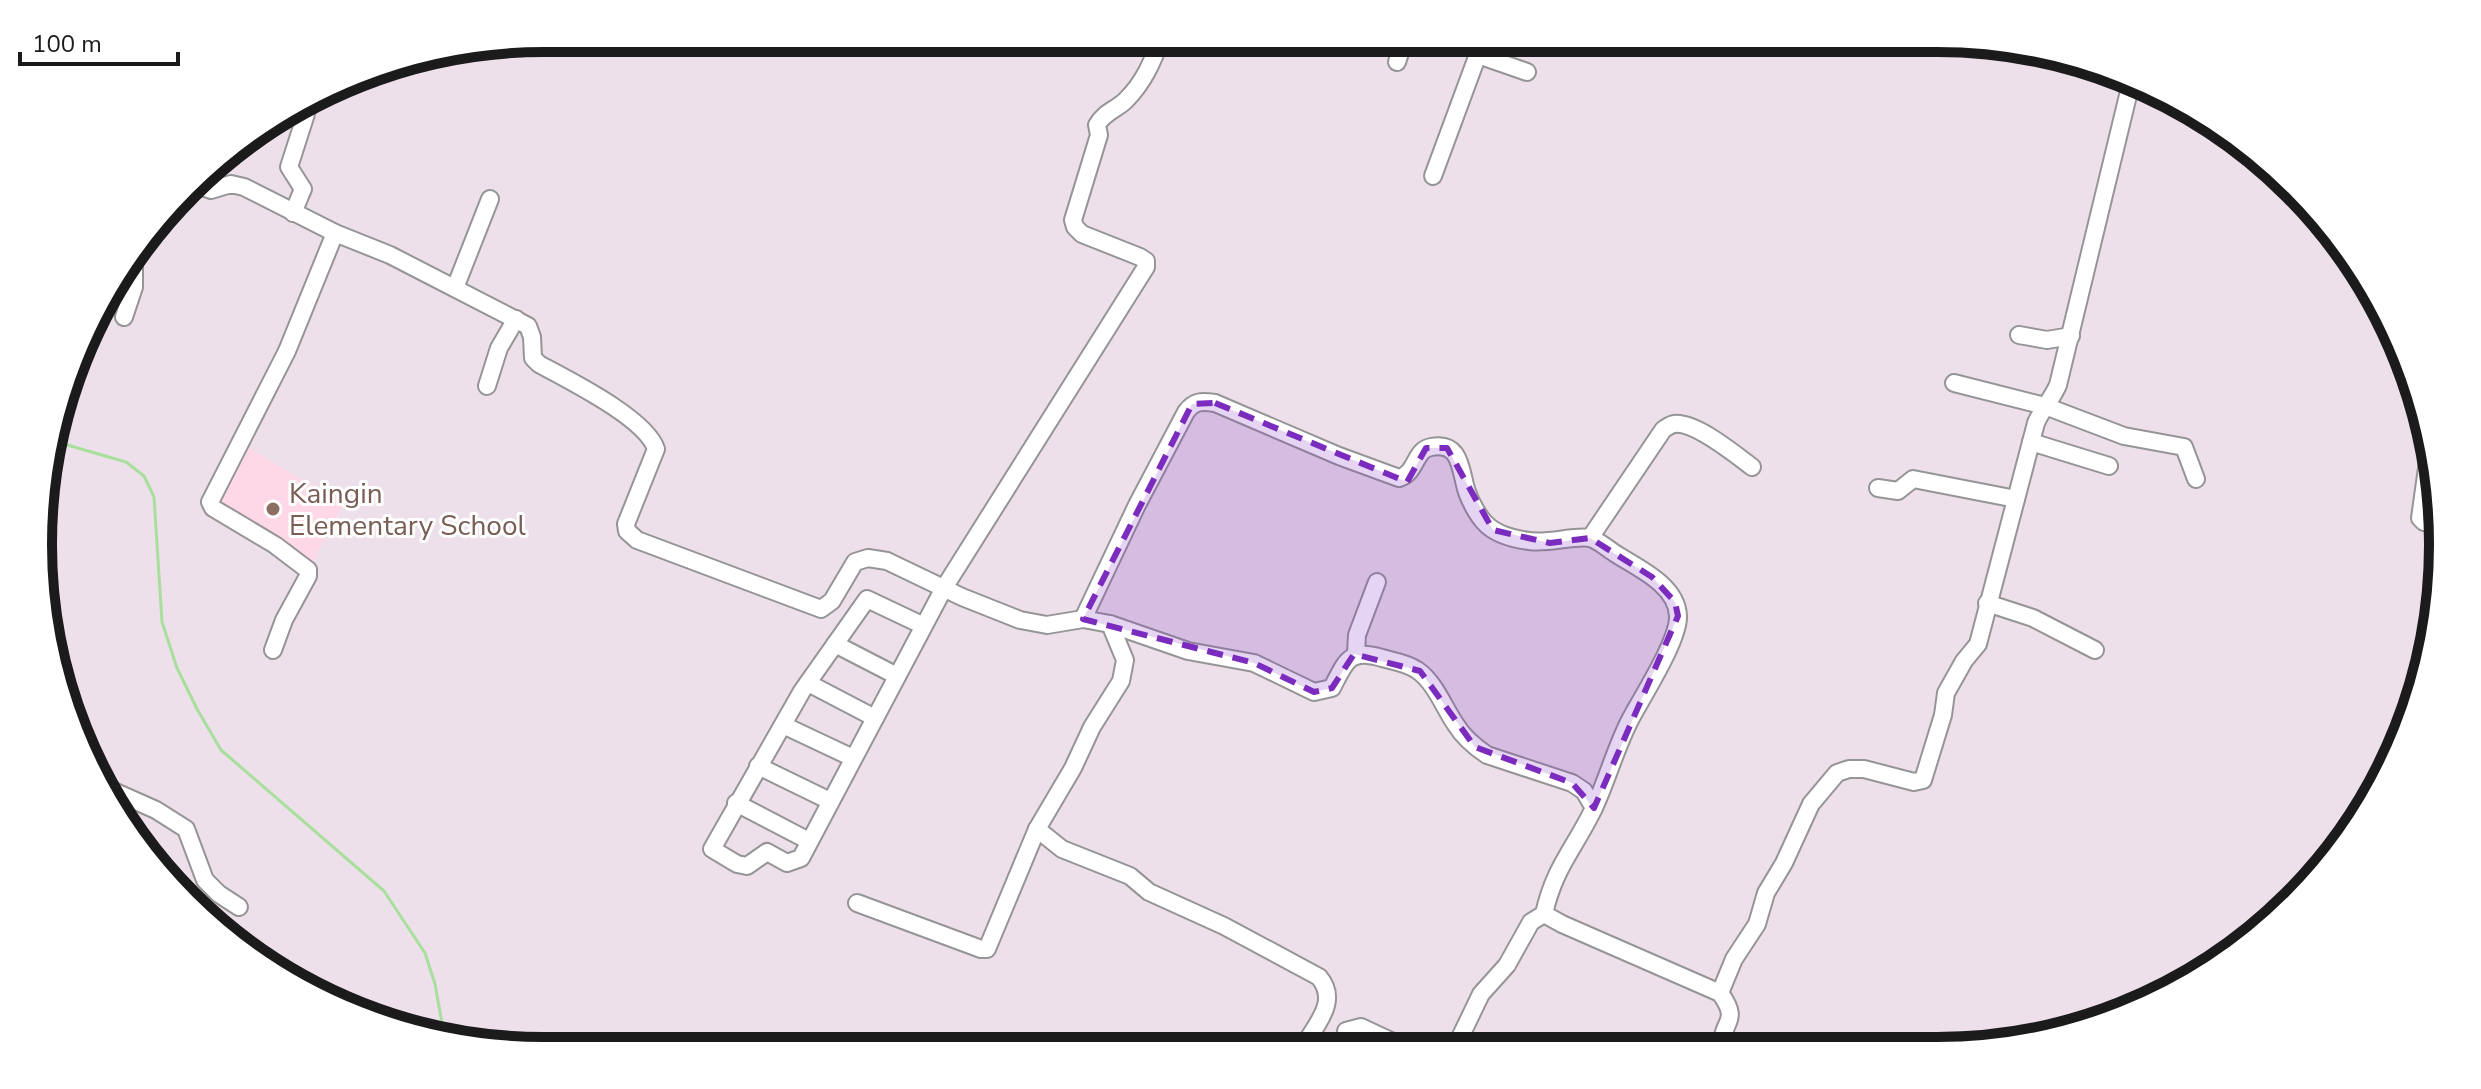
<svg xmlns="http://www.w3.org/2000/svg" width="2481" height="1089" font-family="'Nunito Sans',sans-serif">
<rect width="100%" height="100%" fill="#eee0ea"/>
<path fill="#ffd8e7" d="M238,441L343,505L308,570L203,514Z"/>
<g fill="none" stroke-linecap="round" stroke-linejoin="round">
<path stroke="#a8df9d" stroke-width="3" d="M50,440L126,462L144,476L154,497L162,622L177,668L197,709L221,750L384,891L425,953L435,984L444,1034"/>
<defs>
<g id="minor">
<path d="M1449,38L1469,46H1481"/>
<path d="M1478,55L1527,72"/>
<path d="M1397,62L1405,38"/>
<path d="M1433,176L1484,38"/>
<path d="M194,184L211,190L231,184L244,187L335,233L390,255L528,326L532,337L533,358L539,364C568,380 646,418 656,449L626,524L627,531L637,540L821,609L832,601L855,562L868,558L887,561L962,597L1020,620L1047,625L1083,619L1110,624L1188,651L1254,663L1314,692L1332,688C1346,661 1349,648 1382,658C1393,661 1407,663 1417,670C1435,682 1444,708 1456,725C1464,738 1475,747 1487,755L1572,783L1584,791L1594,808"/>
<path d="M293,213L303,189L289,167L306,114"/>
<path d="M455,288L490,199"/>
<path d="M124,317L134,287V257"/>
<path d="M2019,335L2047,340L2071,336"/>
<path d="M1954,383L2045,406L2124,436L2184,447L2196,479"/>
<path d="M487,386L499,348L516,319"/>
<path d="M2031,442L2109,466"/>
<path d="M2428,461L2420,518L2424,522L2440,524"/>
<path d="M1878,488L1898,491L1913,479L2016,499"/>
<path d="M1590,538L1663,430C1665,428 1672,424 1674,424C1695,421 1736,455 1752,467"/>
<path d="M1987,603L2033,618L2095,650"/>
<path d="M1083,619L1137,505L1186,412C1194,401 1201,401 1215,403L1339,456L1399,478C1417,473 1414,450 1431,447C1462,441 1460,471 1467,492C1470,501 1478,516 1485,523C1496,535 1514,539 1529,541C1549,544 1575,535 1590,538C1598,540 1608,549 1616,554C1638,568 1677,585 1678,616C1679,640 1642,697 1630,720C1615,749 1607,781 1593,810C1574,849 1554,868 1544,914L1562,924L1720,993C1742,1023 1720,1021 1722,1047"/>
<path d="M924,626L867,599L802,691L712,849L737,864L747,866L767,852L787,863L801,858L944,588L1146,267V261L1140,257L1082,234L1075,227L1073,220L1099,135L1097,125C1104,112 1116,110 1126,100C1144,82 1153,61 1161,38"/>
<path d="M835,644L897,676"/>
<path d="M273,650L284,620L308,576V570L275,545L213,508L210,502L287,351L335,233"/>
<path d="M1356,654L1357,635L1377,582"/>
<path d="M808,683L875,718"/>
<path d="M783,725L853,758"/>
<path d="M758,766L830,801"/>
<path d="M102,786L156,810L186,829L205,880L219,894L239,907"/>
<path d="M736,803L809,841"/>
<path d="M1037,829L1062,849L1130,876L1149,892L1224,926L1319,977C1340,1002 1315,1025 1302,1049"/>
<path d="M857,903L981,949H987L1037,829L1073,768L1092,727L1121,681L1125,660L1110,624"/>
<path d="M1720,993L1734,959L1757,924L1766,893L1784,863L1811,804L1837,773L1849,769H1864L1914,782L1923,780L1943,715L1946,693L1964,661L1978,644L2036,423C2042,409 2052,399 2058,385L2131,83"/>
<path d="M1346,1031L1361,1027L1406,1048"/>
<path d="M1455,1048L1481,994L1507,965L1531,922L1544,914"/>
</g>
</defs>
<use href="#minor" stroke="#959595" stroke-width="20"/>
<use href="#minor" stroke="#fff" stroke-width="16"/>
</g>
<path fill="#7b2cbf" fill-opacity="0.2" stroke="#7b2cbf" stroke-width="6" stroke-dasharray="16 10" stroke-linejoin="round" d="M1215,403L1407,482L1426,448H1447L1493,530L1550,543L1590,538L1652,577L1675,602L1678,616L1594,808L1572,783L1475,747L1420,671L1354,654L1332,688L1314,692L1254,663L1083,619L1192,404Z"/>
<circle fill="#8d6e63" stroke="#fff" stroke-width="3" cx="273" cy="509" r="8"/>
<g text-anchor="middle" stroke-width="6" stroke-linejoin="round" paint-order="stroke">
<g font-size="28" fill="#785e54" stroke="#fff" text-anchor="start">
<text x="289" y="503">Kaingin<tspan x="289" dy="32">Elementary School</tspan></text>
</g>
</g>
<path d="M0 0H2481V1089H0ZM544 52H1937A492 492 0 0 1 2429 544V545A492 492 0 0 1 1937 1037H544A492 492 0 0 1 52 545V544A492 492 0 0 1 544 52Z" fill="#fff" fill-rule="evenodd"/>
<path fill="none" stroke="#1b1b1b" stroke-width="10" d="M544 52H1937A492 492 0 0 1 2429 544V545A492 492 0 0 1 1937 1037H544A492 492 0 0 1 52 545V544A492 492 0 0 1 544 52Z"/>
<path d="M20 52v12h158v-12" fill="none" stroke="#1b1b1b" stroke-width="4"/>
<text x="32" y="52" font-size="24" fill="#1b1b1b" stroke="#ffffff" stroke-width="6" paint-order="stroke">100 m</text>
</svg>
